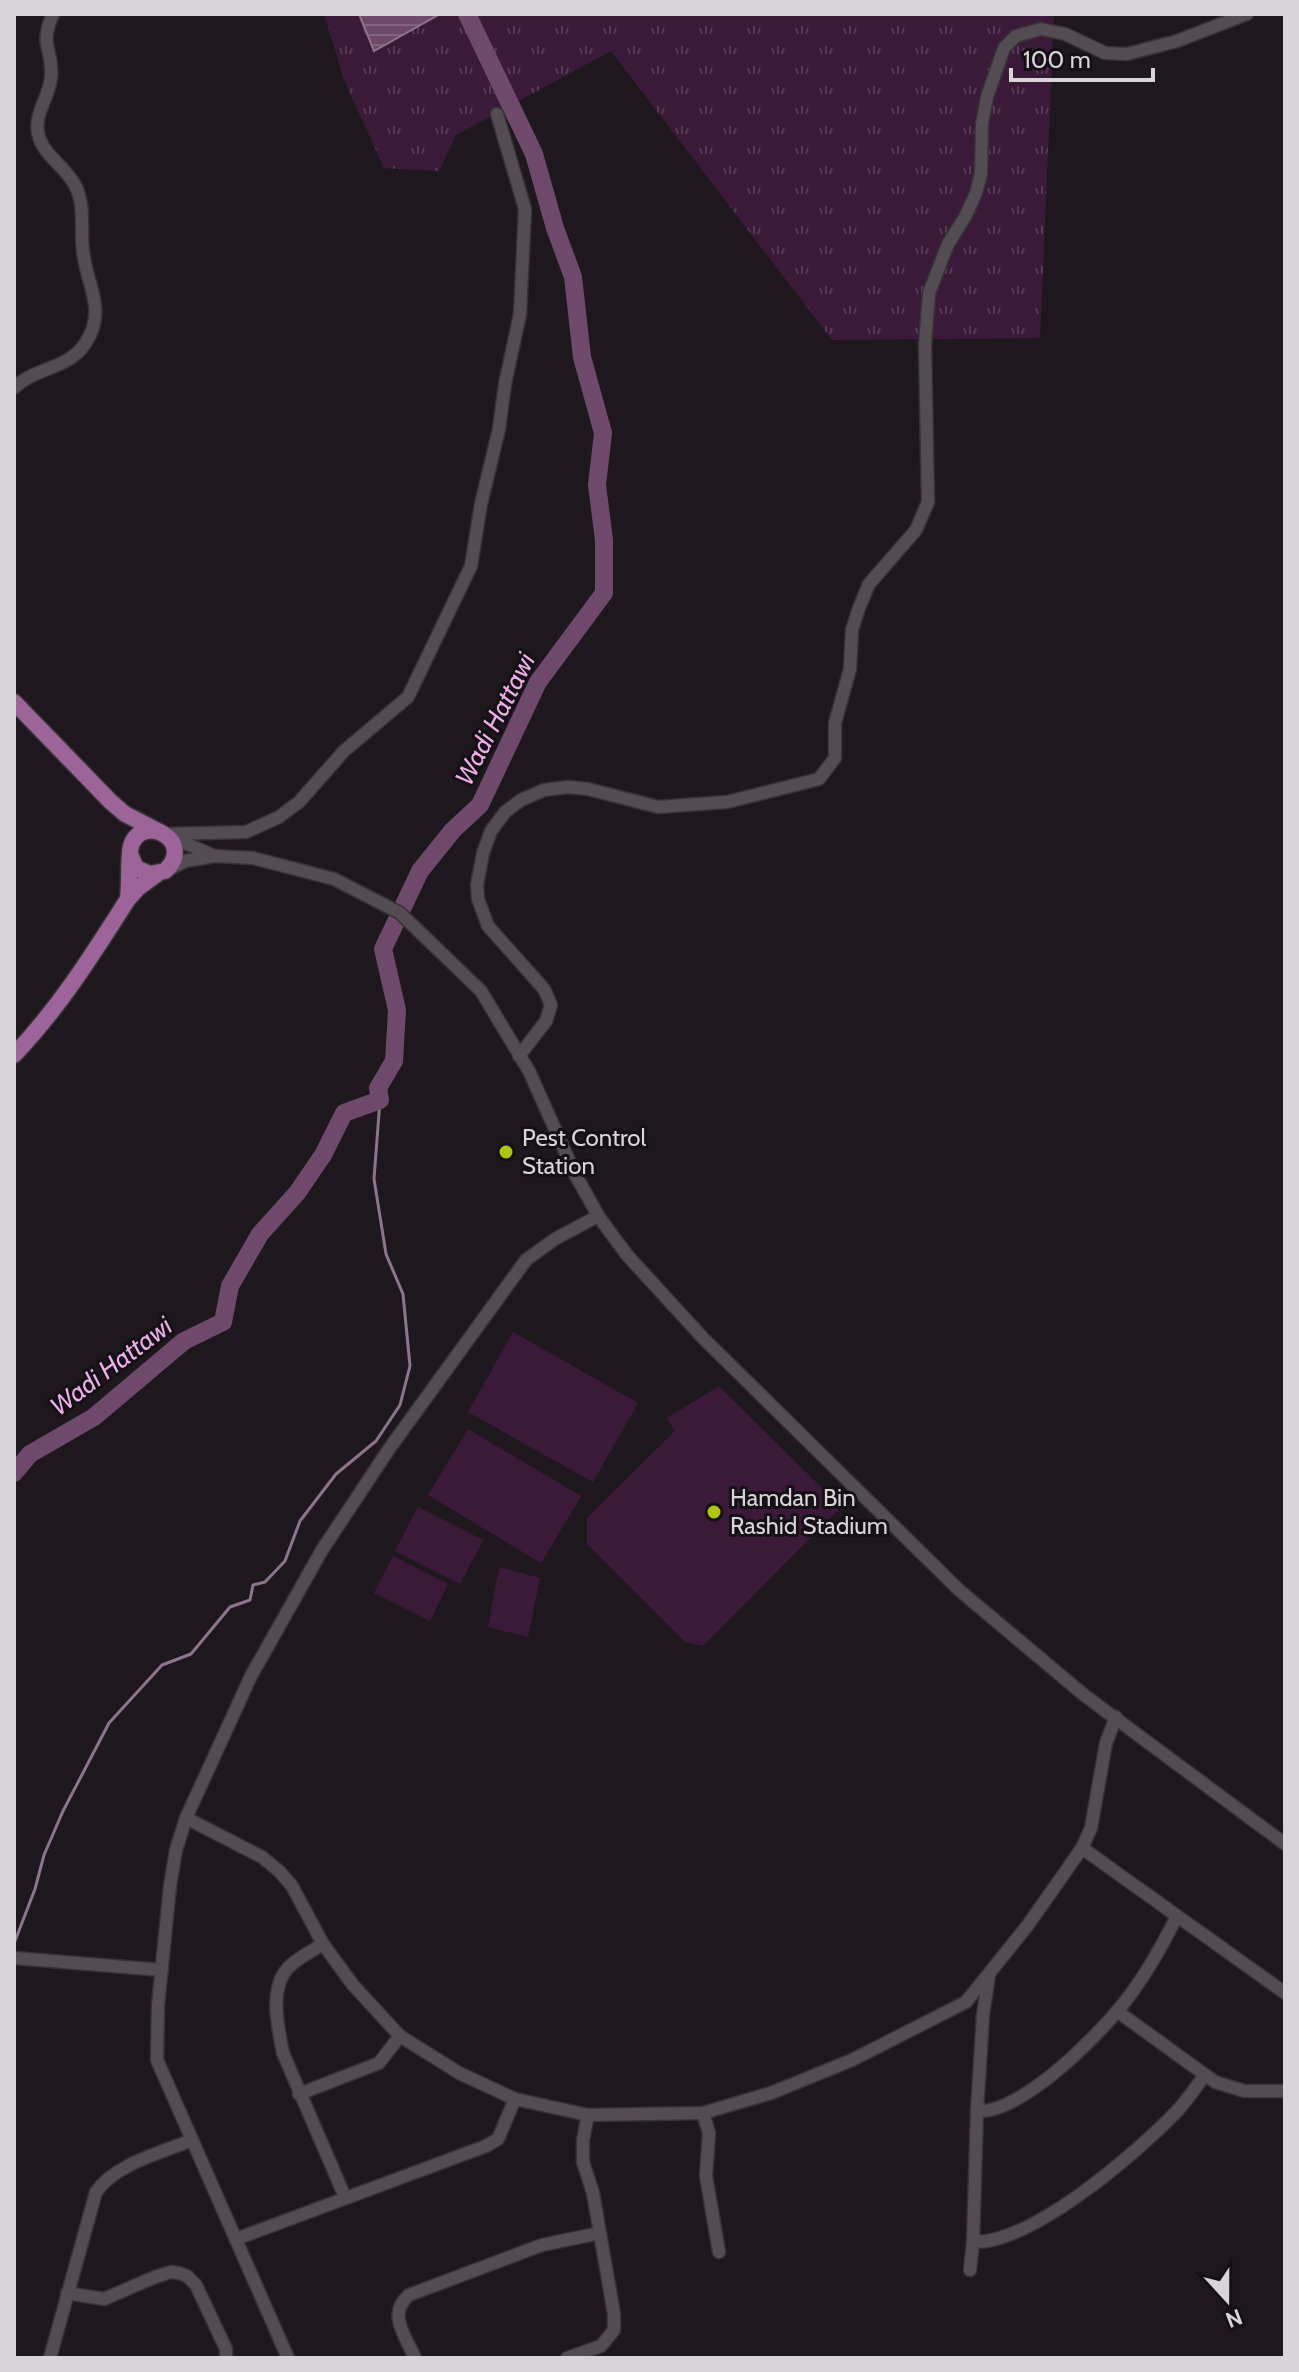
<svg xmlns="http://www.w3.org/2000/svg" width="1299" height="2372" font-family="Cabin,sans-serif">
<defs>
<pattern id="grass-tufts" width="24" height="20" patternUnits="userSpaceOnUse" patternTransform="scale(2)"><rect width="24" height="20" fill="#3b1a39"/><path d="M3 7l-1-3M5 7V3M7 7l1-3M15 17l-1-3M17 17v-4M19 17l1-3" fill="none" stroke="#573a55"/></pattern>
<pattern id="water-rules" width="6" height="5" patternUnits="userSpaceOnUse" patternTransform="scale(2)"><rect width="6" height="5" fill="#6e496c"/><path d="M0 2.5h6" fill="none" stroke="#826280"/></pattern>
</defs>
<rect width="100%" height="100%" fill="#1e181e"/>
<path fill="url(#grass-tufts)" d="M324,14H1054L1040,338L832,340L611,51L456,135L439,171L384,168L344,80Z"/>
<g fill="#3b1a39">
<path d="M513,1332L638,1403L593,1482L468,1412Z"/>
<path d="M719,1386L841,1507L703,1646L685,1642L587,1544V1518L675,1431L667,1418Z"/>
<path d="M468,1429L581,1496L541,1563L428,1495Z"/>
<path d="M418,1507L483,1540L460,1584L395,1551Z"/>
<path d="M393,1556L448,1584L430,1621L374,1593Z"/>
<path d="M499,1567L540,1578L528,1637L488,1627Z"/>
</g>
<path fill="url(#water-rules)" stroke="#8e738c" stroke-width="2" d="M359,14H440L374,51Z"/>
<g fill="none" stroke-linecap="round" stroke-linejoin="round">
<path stroke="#8e738c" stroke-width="3" d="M15,1941L35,1889L44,1855L63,1811L109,1723L162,1665L191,1654L230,1607L250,1600L253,1585L265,1582L285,1561L300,1521L336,1474L376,1441L400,1405L410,1366L403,1294L386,1254L374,1179L380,1100"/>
<path stroke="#6e496c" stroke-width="18" d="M14,1473L30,1454L94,1417L184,1341L223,1322L230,1286L260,1234L297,1193L323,1155L344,1113L380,1100L378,1088L394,1061L397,1010L383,949L420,871L453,830L480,805L538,682L604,593V540L597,485L603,433L582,357L573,277L555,228L534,154L467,14"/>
<defs>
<g id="minor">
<path d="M14,388C35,367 67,370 85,344C108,309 86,285 83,251C80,228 86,207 75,185C66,168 45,156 39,137C32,116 49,98 51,78C54,48 38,48 53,14"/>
<path d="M164,834L246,832L279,817L299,802L344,751L408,697L471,566L481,504L499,429L505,384L520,314L525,209L497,114"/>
<path d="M167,835L212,855"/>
<path d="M168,870L185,861L215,856L253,858L334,879L400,913L481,991L529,1071L575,1174L599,1217L627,1255L703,1338L959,1590L1084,1695L1285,1844"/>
<path d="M519,1056L546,1021L551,1005L544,989L488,926L478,899L477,885L483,853L491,831L505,812L521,800L544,790L568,787L588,789L658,807L727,802L819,779L835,758V723L850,669L852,630L859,608L869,584L916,530L928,502L925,345L929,293L948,244L965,217L976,193L981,174L982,124L987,97L1004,48L1016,36L1041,29L1065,34L1105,53L1127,54L1177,41L1247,14"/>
<path d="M186,1818L262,1857L280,1872L292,1886L323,1944L353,1985L400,2036L459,2073L515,2099L588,2115L703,2113L771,2093L852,2060L966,2002L1028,1925L1082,1848L1091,1828L1106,1743L1116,1717"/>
<path d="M1082,1848L1285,1993"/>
<path d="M323,1944C312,1951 299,1957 290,1966C268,1986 278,2028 283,2053L345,2197"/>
<path d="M14,1958L162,1970"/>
<path d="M1117,2011L1215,2082L1244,2091H1285"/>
<path d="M299,2094L379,2063L400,2036"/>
<path d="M977,2111L983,2015L989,1975"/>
<path d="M703,2113L709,2133L706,2176L719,2252"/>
<path d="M236,2239L486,2146L498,2139L515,2099"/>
<path d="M973,2242L977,2111C1022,2114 1104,2031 1130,1995C1148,1971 1163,1944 1177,1916"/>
<path d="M970,2270L973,2242C1032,2244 1138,2152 1178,2110C1188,2099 1196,2087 1205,2075"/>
<path d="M67,2293L104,2299L155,2277L171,2272L179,2273L187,2276L196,2285L226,2349V2358"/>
<path d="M50,2358L96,2192C115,2164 161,2153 192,2140"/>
<path d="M288,2358L157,2060L158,2005L170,1886L176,1850L186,1818L251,1676L322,1550L389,1449L526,1260L555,1239L598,1216"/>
<path d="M415,2358C405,2335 387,2314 409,2295L542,2245L600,2233"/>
<path d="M567,2358L601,2346L614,2330V2314L593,2193L583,2162V2140L588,2115"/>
</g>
<g id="major">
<path d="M14,702L111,802L125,814L160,832"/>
<path d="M128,898C130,884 128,857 131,846C142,812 197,841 165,871L150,874L136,868L130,854"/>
<path d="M14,1055C59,1008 93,954 128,899L138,888L157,874"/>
</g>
</defs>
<use href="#minor" stroke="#363236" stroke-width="15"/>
<use href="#major" stroke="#363236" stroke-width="19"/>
<use href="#minor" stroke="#534c52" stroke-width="12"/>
<use href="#major" stroke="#9c6499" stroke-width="16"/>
</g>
<g fill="#acc612" stroke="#151015" stroke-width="3">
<circle cx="506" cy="1152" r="8"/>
<circle cx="714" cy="1512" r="8"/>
</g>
<g text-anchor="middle" stroke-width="6" stroke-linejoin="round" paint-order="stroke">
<g font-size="24" fill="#d8d4d8" stroke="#151015" text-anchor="start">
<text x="522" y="1146">Pest Control<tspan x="522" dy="28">Station</tspan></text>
<text x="730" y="1506">Hamdan Bin<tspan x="730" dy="28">Rashid Stadium</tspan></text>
</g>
<g font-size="26" font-style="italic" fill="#ecafe8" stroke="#151015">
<text transform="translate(495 719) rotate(-63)" y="9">Wadi Hattawi</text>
<text transform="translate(111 1366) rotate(-37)" y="9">Wadi Hattawi</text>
</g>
</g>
<rect width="1299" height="2372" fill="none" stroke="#d8d4d8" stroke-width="32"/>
<g transform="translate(1227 2300) rotate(159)" stroke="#151015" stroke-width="6" paint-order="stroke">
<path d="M0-6L14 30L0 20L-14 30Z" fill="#d8d4d8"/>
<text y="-12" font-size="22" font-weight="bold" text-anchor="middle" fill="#d8d4d8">N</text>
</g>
<path d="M1011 68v12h142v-12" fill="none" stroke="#d8d4d8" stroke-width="4"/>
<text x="1023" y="68" font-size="24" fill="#d8d4d8" stroke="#151015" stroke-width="6" paint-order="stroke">100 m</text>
</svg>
